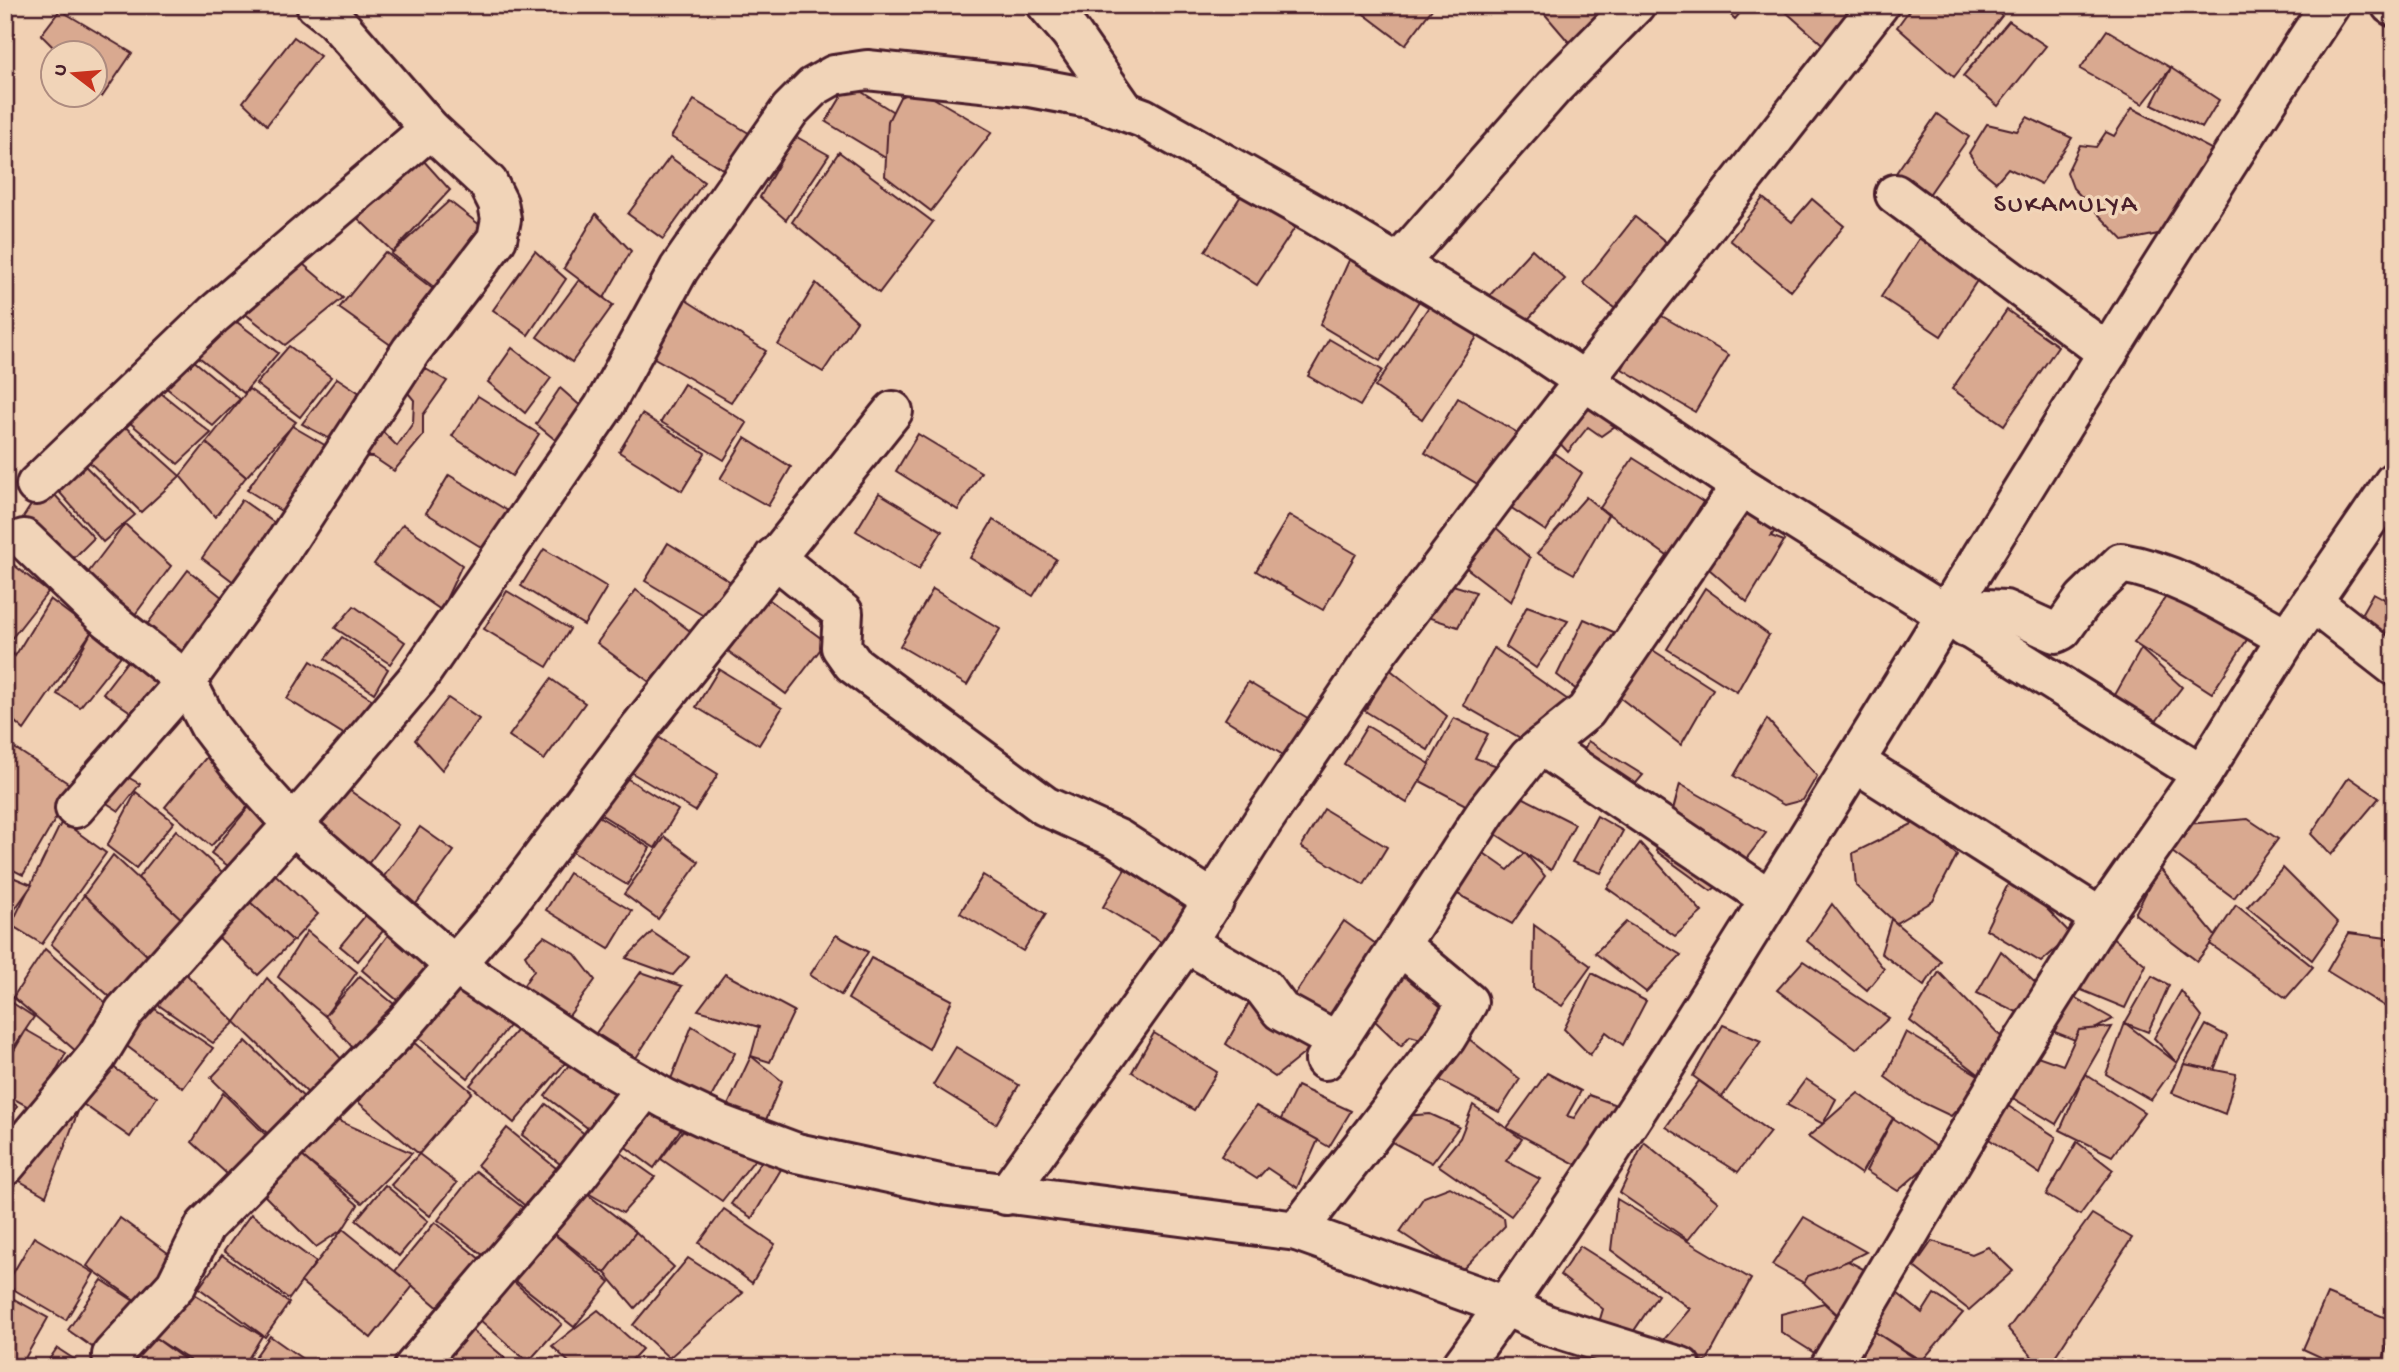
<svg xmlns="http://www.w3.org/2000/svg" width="2399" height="1372" font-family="'Gochi Hand',sans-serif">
<rect width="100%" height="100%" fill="#f1d0b3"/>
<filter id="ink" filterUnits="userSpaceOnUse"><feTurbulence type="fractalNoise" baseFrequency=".0143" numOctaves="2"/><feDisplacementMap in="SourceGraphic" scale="14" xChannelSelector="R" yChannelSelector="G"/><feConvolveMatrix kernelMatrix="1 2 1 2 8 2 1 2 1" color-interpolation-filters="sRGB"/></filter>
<g filter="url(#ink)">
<g fill="#d9a990" stroke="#4a1f2b" stroke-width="2">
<path d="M1352,5H1435L1405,45Z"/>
<path d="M1537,5H1599L1608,16L1573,47Z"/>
<path d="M1720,5H1747L1735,19Z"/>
<path d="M1778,5H1854L1861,11L1828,49Z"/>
<path d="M1913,5H1987L2002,16L1954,77L1897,27Z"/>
<path d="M60,10L132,53L102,97L94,89V52H58L41,35Z"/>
<path d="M2009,21L2046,46L1998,106L1963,76Z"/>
<path d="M2107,30L2171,68L2143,104L2080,69Z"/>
<path d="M294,37L320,56L267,125L243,102Z"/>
<path d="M2171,68L2219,100L2202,128L2152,104Z"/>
<path d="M849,84L911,123L889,160L826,122Z"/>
<path d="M918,89L992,132L931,211L885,176L888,121L900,97Z"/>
<path d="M694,100L757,138L734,176L671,137Z"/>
<path d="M2132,108L2217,152L2158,234L2124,241L2073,188L2067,172L2080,145L2096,147L2106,132L2114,136Z"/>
<path d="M1937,114L1969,137L1928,196L1896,173Z"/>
<path d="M2027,117L2072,138L2041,184L2008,168L1996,182L1978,167L1969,153L1987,124L2017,131Z"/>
<path d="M795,136L829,155L786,220L760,197Z"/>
<path d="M413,149L450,190L393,252L347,208Z"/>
<path d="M839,152L933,222L879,293L792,222Z"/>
<path d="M670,157L704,182L663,239L628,214Z"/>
<path d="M1250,182L1302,217L1257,285L1205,251Z"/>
<path d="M1763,198L1792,222L1812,199L1844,226L1791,291L1730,240Z"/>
<path d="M449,201L494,236L435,288L391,254Z"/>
<path d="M596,214L631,251L604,298L564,268Z"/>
<path d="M1635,217L1676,250L1624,316L1583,283Z"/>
<path d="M1920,237L1980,276L1941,336L1881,297Z"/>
<path d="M1355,247L1425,292L1380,361L1320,325Z"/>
<path d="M1532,249L1565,279L1521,327L1489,296Z"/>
<path d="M535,251L566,279L528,335L493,310Z"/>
<path d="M385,252L446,299L399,351L339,308Z"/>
<path d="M290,253L343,298L285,345L230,302Z"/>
<path d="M579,280L613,305L572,362L537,337Z"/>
<path d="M816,283L857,321L823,372L778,345Z"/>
<path d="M681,297L766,351L731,402L644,352Z"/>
<path d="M1432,302L1479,334L1422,419L1375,387Z"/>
<path d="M221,310L278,353L244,393L189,349Z"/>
<path d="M2007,310L2058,346L2004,425L1952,389Z"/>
<path d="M1655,312L1729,355L1695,412L1622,369Z"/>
<path d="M1329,339L1382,370L1360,406L1308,376Z"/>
<path d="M289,346L331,377L300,417L256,384Z"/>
<path d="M512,348L551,378L525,413L488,382Z"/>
<path d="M181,350L240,399L213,426L158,381Z"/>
<path d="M424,368L447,381L423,415V436L394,471L373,457L350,456L378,427L397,446L413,423L414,400L403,387Z"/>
<path d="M337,378L372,401L339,444L302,424Z"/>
<path d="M147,382L211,433L178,464L121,415Z"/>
<path d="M684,384L747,423L724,460L661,422Z"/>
<path d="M560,388L584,409L564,447L536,424Z"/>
<path d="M249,389L296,422L246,477L206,443Z"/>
<path d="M478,396L539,434L512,476L452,436Z"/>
<path d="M1587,397L1625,419L1601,436L1588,427L1568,452L1552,435Z"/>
<path d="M1458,398L1525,437L1493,493L1425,453Z"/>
<path d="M642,414L705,453L682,491L619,452Z"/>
<path d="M112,415L180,476L141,512L83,456Z"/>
<path d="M292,426L335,451L291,517L247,490Z"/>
<path d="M918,434L981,472L958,510L896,471Z"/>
<path d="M745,438L791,467L768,506L720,479Z"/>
<path d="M206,443L246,477L215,517L180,476Z"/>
<path d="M1544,446L1582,473L1546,531L1504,503Z"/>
<path d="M1633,458L1703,502L1670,558L1600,508Z"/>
<path d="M78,459L135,515L103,542L54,486Z"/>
<path d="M449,475L513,514L489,552L426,513Z"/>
<path d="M45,484L94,538L65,567L18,525Z"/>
<path d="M879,493L942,531L919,569L856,531Z"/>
<path d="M1586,497L1608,515L1574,574L1537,553Z"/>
<path d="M1743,499L1783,521L1771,536L1784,541L1747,602L1701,562Z"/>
<path d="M242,500L286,531L243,589L202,558Z"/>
<path d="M1289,515L1356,554L1323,610L1256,571Z"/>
<path d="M993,520L1056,559L1033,596L970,558Z"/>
<path d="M125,524L171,566L128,624L81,582Z"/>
<path d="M403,524L462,565L441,610L374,564Z"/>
<path d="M1493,525L1530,558L1511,602L1464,566Z"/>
<path d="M668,543L731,582L709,619L645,581Z"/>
<path d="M544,549L607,587L584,625L521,586Z"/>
<path d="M5,558L48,592L8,643L5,640Z"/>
<path d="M188,570L233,606L190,663L143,630Z"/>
<path d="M1446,583L1476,592L1458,627L1427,617Z"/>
<path d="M1705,588L1769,635L1737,692L1667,649Z"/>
<path d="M2172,588L2250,635L2212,693L2134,643Z"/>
<path d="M933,589L1000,629L967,685L900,646Z"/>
<path d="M636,590L694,634L655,686L597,643Z"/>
<path d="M507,591L570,629L547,667L484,629Z"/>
<path d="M2373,593L2394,604V656L2355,625Z"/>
<path d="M767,598L826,642L786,694L728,651Z"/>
<path d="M50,599L92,631L24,730L5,713V645L15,656Z"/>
<path d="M354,606L405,642L390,664L335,628Z"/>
<path d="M1527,606L1568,621L1536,668L1506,647Z"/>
<path d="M1584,619L1625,637L1586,697L1557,675Z"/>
<path d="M92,631L127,648L80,707L57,694Z"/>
<path d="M342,637L388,669L374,693L325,659Z"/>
<path d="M1648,647L1713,689L1681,745L1619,697Z"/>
<path d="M1494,648L1571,702L1524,740L1463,705Z"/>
<path d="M2141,649L2182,687L2154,724L2111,702Z"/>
<path d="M133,654L172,682L147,723L103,693Z"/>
<path d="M311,661L373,700L350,738L287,699Z"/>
<path d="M1387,667L1447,716L1428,750L1365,711Z"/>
<path d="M719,669L782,708L759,745L696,707Z"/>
<path d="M551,679L585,703L544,760L509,736Z"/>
<path d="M1248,682L1311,720L1288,758L1225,719Z"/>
<path d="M448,698L479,719L442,770L415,740Z"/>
<path d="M1454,718L1488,734L1475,758L1506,769L1477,811L1420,781Z"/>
<path d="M1767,719L1817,776L1803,800L1784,805L1734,776Z"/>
<path d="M1367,726L1430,764L1407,803L1344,764Z"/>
<path d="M655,735L718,774L695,811L632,773Z"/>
<path d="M1588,741L1643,775L1626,795L1578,763Z"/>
<path d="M13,747L74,787L23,875L5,866V761Z"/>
<path d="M214,748L257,797L211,846L165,807Z"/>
<path d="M108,766L140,784L119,811L96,796Z"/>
<path d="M615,771L678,810L655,848L592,809Z"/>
<path d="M2349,777L2379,798L2331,855L2311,834Z"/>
<path d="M1680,784L1766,833L1739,868L1670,821Z"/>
<path d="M342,785L398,825L364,869L309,826Z"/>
<path d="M136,792L174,822L136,868L107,846Z"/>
<path d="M1512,792L1575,824L1551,870L1491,831Z"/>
<path d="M257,797L283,825L236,872L211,853Z"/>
<path d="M587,809L650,848L627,885L564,847Z"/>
<path d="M1324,809L1387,847L1364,885L1301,847Z"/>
<path d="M1597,816L1623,831L1601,873L1572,862Z"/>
<path d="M2248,819L2278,839L2234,898L2172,852L2186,824Z"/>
<path d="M62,821L106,853L42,944L11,925Z"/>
<path d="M1918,821L1957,855L1933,901L1896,923L1856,886L1853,853Z"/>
<path d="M420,827L454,851L413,908L379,883Z"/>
<path d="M176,830L232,881L188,925L138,878Z"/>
<path d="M665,837L699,862L658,919L624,894Z"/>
<path d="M1660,837L1721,883L1711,891L1656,851Z"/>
<path d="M1640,843L1702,912L1675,936L1607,888Z"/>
<path d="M1475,847L1508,870L1525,853L1545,876L1512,924L1454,892Z"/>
<path d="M113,855L188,925L155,963L84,895Z"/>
<path d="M265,865L318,914L293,941L240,893Z"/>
<path d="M2159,867L2216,937L2197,961L2135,914Z"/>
<path d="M2283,868L2338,923L2312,960L2247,907Z"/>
<path d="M1125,869L1188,908L1166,945L1103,907Z"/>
<path d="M569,873L632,911L609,949L546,910Z"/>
<path d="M5,874L32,885L5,923Z"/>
<path d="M2013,874L2072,935L2041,962L1986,929Z"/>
<path d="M983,875L1046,914L1023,951L960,913Z"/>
<path d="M240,893L293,941L258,975L215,934Z"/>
<path d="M84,895L155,963L117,1003L51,944Z"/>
<path d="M375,904L393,919L358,961L340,946Z"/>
<path d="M1832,904L1884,969L1867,990L1807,941Z"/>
<path d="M2236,905L2313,967L2286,998L2210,944Z"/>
<path d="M1891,919L1941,961L1924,986L1881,953Z"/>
<path d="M1344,921L1387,952L1331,1032L1285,1009Z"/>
<path d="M1626,922L1681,955L1646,992L1595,953Z"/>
<path d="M397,923L443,964L404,1006L362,970Z"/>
<path d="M1534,925L1591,966L1562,1006L1533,988Z"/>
<path d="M307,931L357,972L325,1016L278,977Z"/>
<path d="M652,932L689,957L673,975L626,958Z"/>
<path d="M2349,933L2394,939V1012L2327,971Z"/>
<path d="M836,935L868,952L841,995L810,975Z"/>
<path d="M544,936L575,954L595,980L566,1020L517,995L534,970L525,955Z"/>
<path d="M2111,936L2146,965L2125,1008L2074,987Z"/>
<path d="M45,949L114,1010L77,1052L13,997Z"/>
<path d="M2001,951L2042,989L2021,1014L1977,993Z"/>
<path d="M871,958L952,1000L929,1049L848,999Z"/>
<path d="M1803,961L1889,1018L1856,1049L1777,990Z"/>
<path d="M1401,962L1462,1009L1436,1043L1410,1036L1401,1046L1371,1017Z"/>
<path d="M176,964L235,1022L213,1043L147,997Z"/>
<path d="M641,972L682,986L636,1058L596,1033Z"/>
<path d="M1939,972L2011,1047L1985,1079L1910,1021Z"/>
<path d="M1592,973L1646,1001L1623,1045L1606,1032L1590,1055L1564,1029Z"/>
<path d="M725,974L794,1011L770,1062L751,1056L759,1027L698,1010Z"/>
<path d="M360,976L406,1014L360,1056L325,1016Z"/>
<path d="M2152,976L2169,985L2148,1032L2125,1023Z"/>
<path d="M267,978L346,1064L314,1099L235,1022Z"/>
<path d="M457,978L512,1022L468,1078L413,1033Z"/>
<path d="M1256,990L1310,1049L1275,1077L1226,1044Z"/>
<path d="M2181,991L2202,1017L2177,1063L2154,1038Z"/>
<path d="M2065,992L2113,1019L2075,1040L2047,1029Z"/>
<path d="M5,998L34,1017L10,1053L5,1050Z"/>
<path d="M143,1001L213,1048L183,1088L116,1038Z"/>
<path d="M2125,1023L2177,1063L2151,1100L2106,1074Z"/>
<path d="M522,1024L566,1062L514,1123L470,1085Z"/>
<path d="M1723,1025L1761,1041L1722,1097L1693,1076Z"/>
<path d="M2206,1025L2227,1036L2214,1070L2184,1064Z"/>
<path d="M692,1026L735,1053L707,1105L671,1079Z"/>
<path d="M2112,1027L2056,1124L2011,1097L2026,1052L2063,1065L2079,1030Z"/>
<path d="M1455,1028L1520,1079L1499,1112L1426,1073Z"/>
<path d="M26,1030L66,1053L34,1110L5,1094V1066Z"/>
<path d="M1906,1032L1985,1079L1951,1116L1917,1100L1885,1077Z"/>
<path d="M1154,1033L1217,1072L1194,1110L1132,1072Z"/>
<path d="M411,1040L472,1092L419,1154L358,1102Z"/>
<path d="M246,1041L314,1107L278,1144L211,1078Z"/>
<path d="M956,1047L1019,1085L996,1124L933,1085Z"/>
<path d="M97,1056L157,1097L130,1137L70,1095Z"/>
<path d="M576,1056L628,1095L597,1135L545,1096Z"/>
<path d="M751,1056L782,1081L761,1132L722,1118Z"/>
<path d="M2184,1064L2236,1074L2225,1114L2172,1093Z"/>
<path d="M1547,1073L1581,1091L1567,1116L1574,1118L1589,1095L1619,1106L1577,1165L1507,1128Z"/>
<path d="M2085,1074L2144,1112L2112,1156L2060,1130Z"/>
<path d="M1806,1079L1836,1099L1823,1124L1787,1105Z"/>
<path d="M1699,1081L1770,1132L1738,1172L1666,1127Z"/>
<path d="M1297,1086L1351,1111L1329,1147L1281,1119Z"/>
<path d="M223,1093L274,1143L238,1184L192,1142Z"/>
<path d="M1858,1093L1893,1118L1861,1174L1808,1137Z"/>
<path d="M647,1098L684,1124L654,1168L615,1139Z"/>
<path d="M5,1099L17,1106L5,1131Z"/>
<path d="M64,1102L79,1109L46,1196L6,1173Z"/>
<path d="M2002,1102L2056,1137L2040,1174L1983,1135Z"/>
<path d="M546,1104L591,1139L568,1170L522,1135Z"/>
<path d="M1473,1105L1522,1139L1506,1161L1540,1179L1511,1216L1438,1165L1460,1138Z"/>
<path d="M1256,1106L1318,1140L1297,1188L1267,1168L1257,1179L1221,1156Z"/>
<path d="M1430,1114L1459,1127L1432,1163L1390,1141L1403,1116Z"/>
<path d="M330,1117L412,1153L362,1203L303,1157Z"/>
<path d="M1893,1118L1943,1151L1898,1191L1866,1171Z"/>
<path d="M691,1120L759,1154L722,1201L661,1159Z"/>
<path d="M507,1128L567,1177L536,1215L477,1165Z"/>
<path d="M1644,1142L1718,1202L1688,1240L1620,1193Z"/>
<path d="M2077,1142L2113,1170L2080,1215L2046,1195Z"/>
<path d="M610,1145L655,1177L623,1213L579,1188Z"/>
<path d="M294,1149L358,1205L343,1229L316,1247L265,1196Z"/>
<path d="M419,1154L457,1183L430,1216L391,1185Z"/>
<path d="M767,1154L786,1161L752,1218L731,1204Z"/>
<path d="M476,1171L531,1214L493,1263L438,1220Z"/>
<path d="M385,1185L428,1221L399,1256L356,1220Z"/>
<path d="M1450,1187L1504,1218L1505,1226L1460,1272L1400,1232L1424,1197Z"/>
<path d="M579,1188L636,1232L605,1273L547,1228Z"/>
<path d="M1617,1199L1751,1279L1706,1362L1661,1343L1690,1309L1611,1250Z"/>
<path d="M724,1209L775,1244L752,1283L699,1243Z"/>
<path d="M251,1214L316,1262L289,1299L224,1251Z"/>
<path d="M2092,1214L2132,1238L2048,1367H2041L2008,1329Z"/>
<path d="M1804,1217L1866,1252L1804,1283L1772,1265Z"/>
<path d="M120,1218L172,1256L139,1303L87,1266Z"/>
<path d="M435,1222L487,1265L447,1315L395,1271Z"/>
<path d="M547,1228L610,1282L574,1327L507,1274Z"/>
<path d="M343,1229L413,1286L371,1338L301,1282Z"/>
<path d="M636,1232L674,1267L635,1308L605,1273Z"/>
<path d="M34,1237L94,1273L66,1320L6,1285Z"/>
<path d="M1932,1241L1972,1254L1988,1247L2013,1271L1969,1310L1914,1267Z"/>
<path d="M1580,1246L1658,1295L1629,1338L1597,1329L1603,1309L1560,1275Z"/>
<path d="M222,1255L289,1303L265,1337L199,1288Z"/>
<path d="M688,1258L743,1293L669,1358L633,1325Z"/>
<path d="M1848,1261L1873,1274L1840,1317L1804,1283L1808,1276Z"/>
<path d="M506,1275L562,1324L528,1362L472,1313Z"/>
<path d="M102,1280L140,1305L105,1356L68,1330Z"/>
<path d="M1887,1285L1922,1313L1934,1294L1963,1313L1922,1361L1867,1327Z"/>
<path d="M185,1288L262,1336L243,1367H200L154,1337Z"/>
<path d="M5,1294L48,1318L20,1367H5Z"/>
<path d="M2327,1294L2394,1321L2381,1367H2342L2303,1349Z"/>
<path d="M1824,1303L1848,1325L1832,1364L1781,1332V1314Z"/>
<path d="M598,1310L642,1349L625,1367H574L552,1346Z"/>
<path d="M461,1321L505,1358L498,1367H441L430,1357Z"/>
<path d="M1875,1332L1928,1367H1844Z"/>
<path d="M270,1336L314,1367H248Z"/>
<path d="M154,1337L195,1367H122Z"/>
<path d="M57,1348L86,1367H44Z"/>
<path d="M2064,1355L2084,1367H2059Z"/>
</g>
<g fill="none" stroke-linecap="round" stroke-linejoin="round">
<defs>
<g id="minor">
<path d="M316,5L334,19L430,129L488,183L498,203L501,219L497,239L411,351L279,553L186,681L210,727L239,765L293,825L453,964L598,1060L666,1099L719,1124L797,1153L949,1186L1297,1231L1506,1306L1547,1325L1681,1367"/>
<path d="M1047,5L1070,32L1125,111"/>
<path d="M2391,5L2394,7"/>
<path d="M1895,194L2108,353"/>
<path d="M1398,264L1553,88L1635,5"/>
<path d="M36,485L214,314L430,129"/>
<path d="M24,539L103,615L186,681L75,808"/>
<path d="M774,557L843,613L841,647L853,664L1045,806L1118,839L1214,901"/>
<path d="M2312,602L2394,666"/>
<path d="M1966,628L1986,609L2005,610L2056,633L2062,630L2084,599L2121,563C2181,573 2233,609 2287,638"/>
<path d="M1542,746L1770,899"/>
<path d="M1855,762L2101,918"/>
<path d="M2202,774L2287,638L2394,482"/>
<path d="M1186,943L1263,987L1281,1011L1338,1042"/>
<path d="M1325,1060L1488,809L1529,757L1586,711L1741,486"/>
<path d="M5,1166L97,1056L124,1012L321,793L417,679L603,408L679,269L790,110L813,87L834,75L867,70L1030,87L1089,98L1143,118L1314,214L1519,337L1741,486L2202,774L2101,918L2015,1054L1830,1367"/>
<path d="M1006,1195L1186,943L1263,821L1379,650L1505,482L1879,5"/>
<path d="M1297,1231L1446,1038L1468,1002L1401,946"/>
<path d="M112,1355L176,1285L205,1226L405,1023L507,904L641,726L893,411"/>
<path d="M414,1367L577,1176L646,1087"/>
<path d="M1461,1367C1584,1199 1694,1021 1804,844C1978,564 2148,281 2330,5"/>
</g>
</defs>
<use href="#minor" stroke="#4a1f2b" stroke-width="44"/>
<use href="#minor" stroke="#f1d4b8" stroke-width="38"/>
</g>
</g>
<g text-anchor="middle" stroke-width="7" stroke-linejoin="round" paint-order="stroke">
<g font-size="26" letter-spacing="2" fill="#4a1f2b" stroke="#f1d4b8">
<text x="2066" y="211">SUKAMULYA</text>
</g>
</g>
<rect width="2399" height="1372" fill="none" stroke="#f1d4b8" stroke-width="28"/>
<rect x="14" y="14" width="2371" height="1344" fill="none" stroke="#4a1f2b" stroke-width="2.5" filter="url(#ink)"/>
<g transform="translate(74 74) rotate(286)"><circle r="33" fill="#f1d4b8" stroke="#ae8c80" stroke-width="2"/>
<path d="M0-5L12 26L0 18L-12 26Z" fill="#c8321e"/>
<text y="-10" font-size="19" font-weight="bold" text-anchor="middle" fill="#4a1f2b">U</text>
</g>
</svg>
